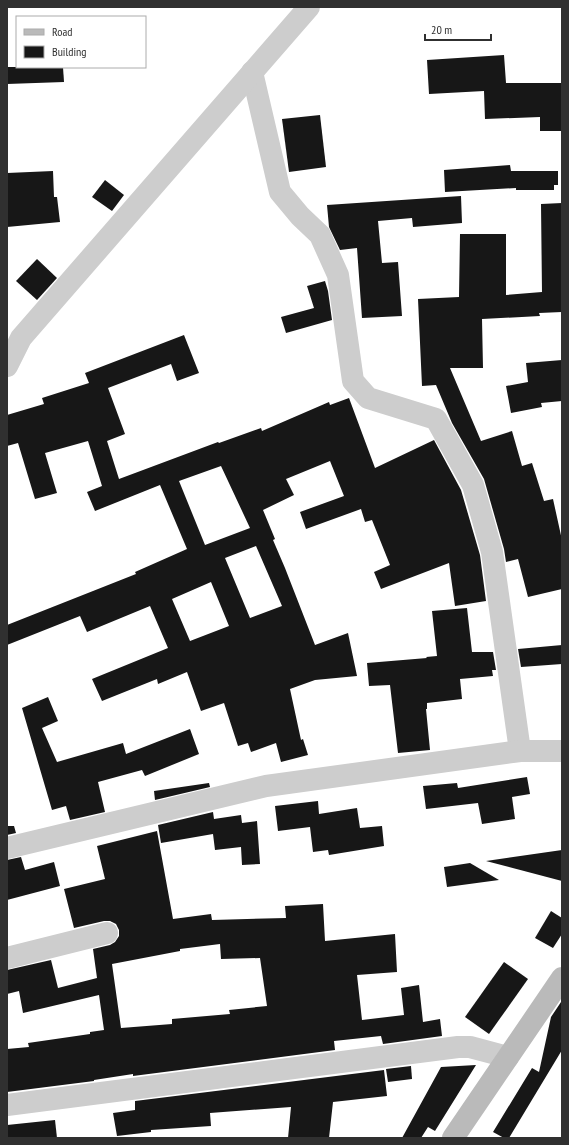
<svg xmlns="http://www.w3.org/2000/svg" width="569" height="1145" font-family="'PT Sans Narrow',sans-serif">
<rect width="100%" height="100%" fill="#fff"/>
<g fill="#171717" fill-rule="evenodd">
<path d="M504,55L506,83H562V131H540V117L485,119L484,91L429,94L427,60Z"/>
<path d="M7,67H63L64,82L7,84Z"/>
<path d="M320,115L326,167L289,172L282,119Z"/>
<path d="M510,165L511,171H558V185H554V190H516V188L445,192L444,170Z"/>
<path d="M53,171L54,197H57L60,222L7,227V173Z"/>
<path d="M105,180L124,195L112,211L92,197Z"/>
<path d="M461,196L462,223L413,227L412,218L378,221L382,263L398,262L402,316L362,318L357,248L340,250L329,227L327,205Z"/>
<path d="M562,203V312L539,313L540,316L482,319L483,368H450L481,441L512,431L522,466L532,463L544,501L553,499L562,540V589L528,597L518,559L506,562L504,549L484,479L452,423L436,385L422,386L418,299L459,297L460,234H506V295L542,292L541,204Z"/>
<path d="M37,259L57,278L37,300L16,281Z"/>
<path d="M325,281L328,291L332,320L286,333L281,317L314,308L307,286Z"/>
<path d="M184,335L199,373L177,381L171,364L108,388L125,434L107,441L119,479L218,442L219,443L261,428L262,431L329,402L330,405L349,398L375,468L434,440L461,490L480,555L486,601L455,606L449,563L381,589L374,572L390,565L372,520L365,522L361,509L306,529L300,512L344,496L330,461L286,479L294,495L263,510L275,539L273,540L285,568L315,645L348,633L357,676L315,680L290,689L301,740L303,739L308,755L281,762L276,743L251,752L248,743L238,746L224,703L201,711L187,672L158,684L157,679L102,701L92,679L168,648L150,606L87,632L80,616L7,645V625L136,574L135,572L187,549L160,485L95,511L87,492L102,486L88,441L45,453L57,493L35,499L18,443L7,446V415L44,404L42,398L89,383L85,373ZM221,466L250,528L205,545L179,481ZM256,546L282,606L250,618L225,558ZM211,582L229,626L190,641L172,599Z"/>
<path d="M562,360V401L541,403L542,407L511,413L506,386L528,382L526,363Z"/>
<path d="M467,608L472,652H493L496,670H492L493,676L460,679L462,699L427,703V709H426L430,750L398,753L390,685L369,686L367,663L427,658L426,657L437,656L432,611Z"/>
<path d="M562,645V664L521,667L518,649Z"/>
<path d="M48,697L58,721L42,728L57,762L123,743L126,754L190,729L199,754L145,776L142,770L98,782L105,812L70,820L66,806L52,810L22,708Z"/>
<path d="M527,777L530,794L512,797L515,819L482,824L478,803L426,809L423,786L457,783L458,788Z"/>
<path d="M209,783L210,787L155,800L154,791Z"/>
<path d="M318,801L319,814L357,808L360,828L382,826L384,846L329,855L328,850L313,852L310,827L278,831L275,806Z"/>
<path d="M213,812L214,819L241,815L242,823L257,821L260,864L242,865L241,847L215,850L213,834L161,843L158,825Z"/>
<path d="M7,826H14L16,833L7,835Z"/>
<path d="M157,831L173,919L211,914L212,920L286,918L285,906L323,904L325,941L395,934L397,972L357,975L362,1020L404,1015L401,988L419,985L423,1022L440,1019L442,1036L383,1044L381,1036L334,1041L335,1050L133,1076V1074L94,1080V1081L7,1092V1049L29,1047L28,1043L90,1034V1032L104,1030L99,995L23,1013L19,991L7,994V970L51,960L58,988L97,978L93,949L110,945L115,942L119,936V930L116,924L110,921H104L74,928L64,889L105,879L97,846ZM220,944L221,959L260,958L267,1006L229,1010L230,1014L172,1019V1024L121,1028L112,964L180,951V949Z"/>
<path d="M562,850V881L486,861Z"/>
<path d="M21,857L25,870L54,862L60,886L7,900V860Z"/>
<path d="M470,863L499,880L447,887L444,867Z"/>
<path d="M551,911L562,918V934L553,948L535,938Z"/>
<path d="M504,962L528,979L489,1034L465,1017Z"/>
<path d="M561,1002H562V1050L509,1138H504L493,1132L532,1068L539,1072L551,1017Z"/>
<path d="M476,1065L435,1131L428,1127L421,1138H402L441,1067Z"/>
<path d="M411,1066L412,1079L388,1082L386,1069Z"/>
<path d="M384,1070L387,1096L333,1102L329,1138H288L291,1107L210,1113L211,1126L151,1130V1132L117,1136L113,1113L135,1110V1101Z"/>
<path d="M55,1120L57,1138H7V1125Z"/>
</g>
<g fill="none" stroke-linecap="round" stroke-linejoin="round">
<g stroke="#cdcdcd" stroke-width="22">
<path d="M252,72L280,192L300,216L320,235L338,275L353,381L368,398L436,419L473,485L492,552L520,751"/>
<path d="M7,366L21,338L309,7"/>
<path d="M7,848L266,786L520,751H562"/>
<path d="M7,958L107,933"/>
<path d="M7,1105L458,1047H470L508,1057"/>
</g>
<path stroke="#bababa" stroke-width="22" d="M453,1138L562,978"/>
</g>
<rect width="569" height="1145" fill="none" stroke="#303030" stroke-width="16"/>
<rect x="16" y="16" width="130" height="52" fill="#ffffff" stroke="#acacac"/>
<rect x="24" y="29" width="20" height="6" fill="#bababa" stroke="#acacac"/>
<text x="52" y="36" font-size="12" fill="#303030">Road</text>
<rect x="24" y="46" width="20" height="12" fill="#171717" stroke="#acacac"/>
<text x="52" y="56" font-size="12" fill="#303030">Building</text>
<path d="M425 34v6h66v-6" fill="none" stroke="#303030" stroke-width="2"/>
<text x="431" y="34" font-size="12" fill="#303030" stroke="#ffffff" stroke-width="3" paint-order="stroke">20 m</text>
</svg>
